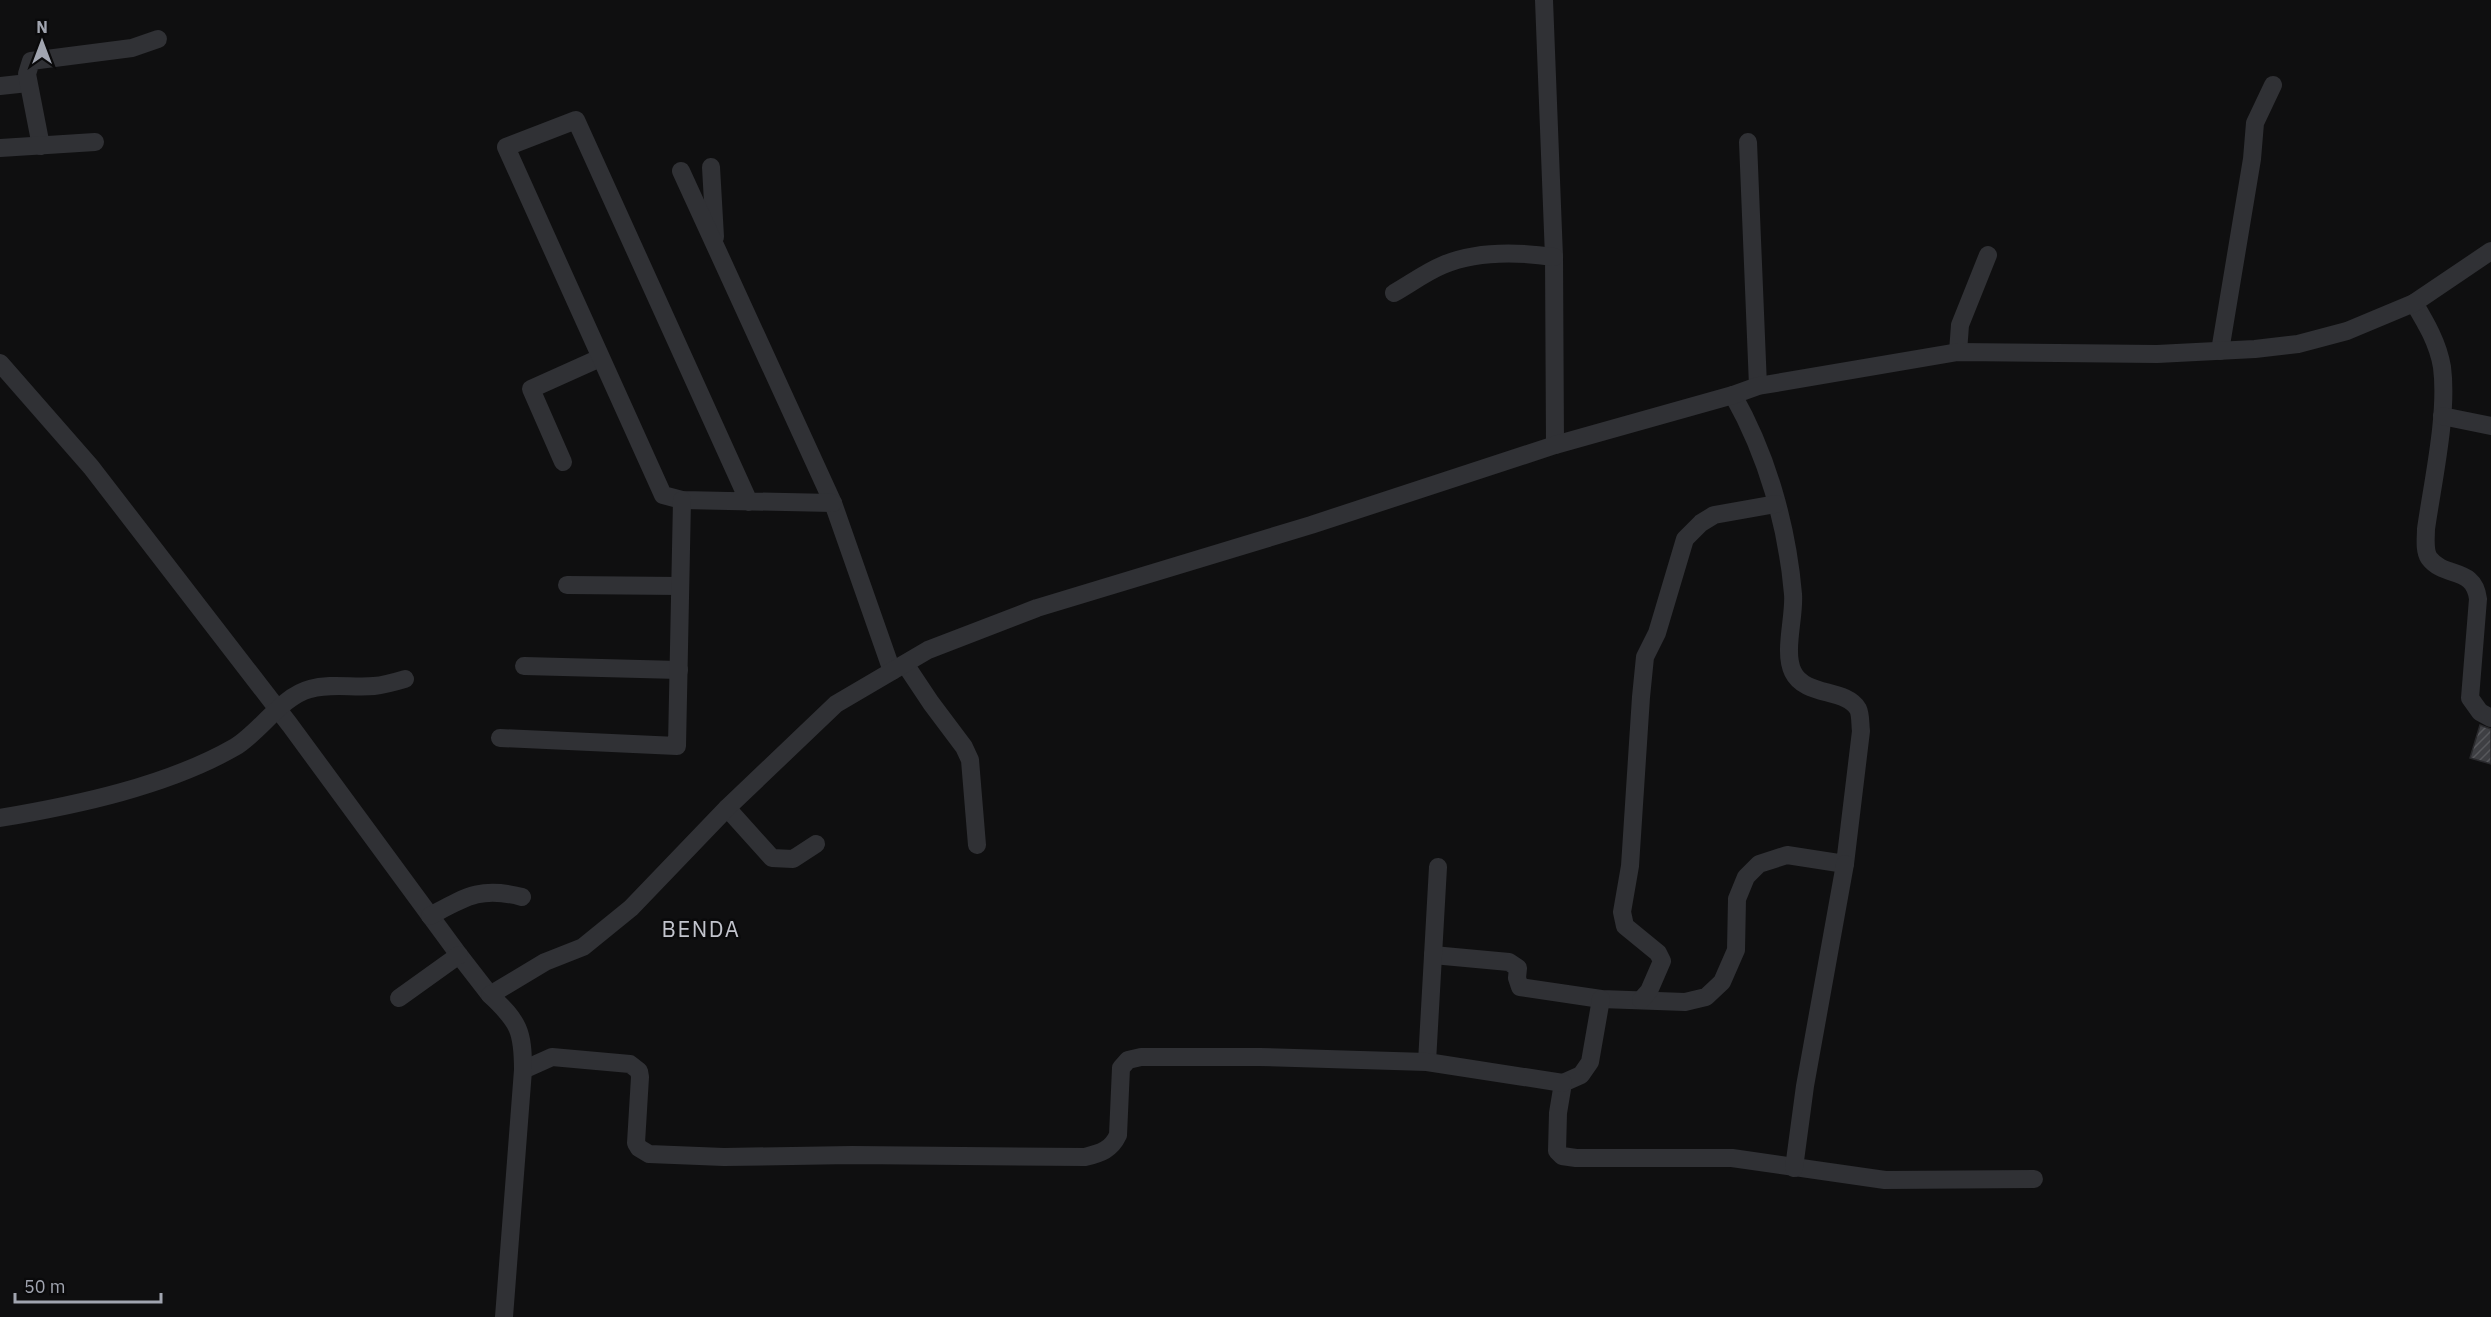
<svg xmlns="http://www.w3.org/2000/svg" width="2491" height="1317" font-family="'IBM Plex Sans',sans-serif">
<defs>
<pattern id="building-hatch" width="6" height="6" patternUnits="userSpaceOnUse" patternTransform="scale(1.5)"><rect width="6" height="6" fill="#3e3f43"/><path d="M-1 1l2-2M0 6l6-6M5 7l2-2" fill="none" stroke="#57585c"/></pattern>
</defs>
<rect width="100%" height="100%" fill="#0f0f10"/>
<path fill="url(#building-hatch)" stroke="#29292c" stroke-width="1.5" d="M2480,725L2491,729V764L2470,758Z"/>
<g fill="none" stroke-linecap="round" stroke-linejoin="round">
<g stroke="#303135" stroke-width="18">
<path d="M1544,0L1554,257L1555,445"/>
<path d="M0,86L28,83"/>
<path d="M1748,142L1758,386"/>
<path d="M41,146L27,74L31,61L132,48L158,39"/>
<path d="M0,148L95,142"/>
<path d="M711,167L715,237"/>
<path d="M681,171L833,503L892,671"/>
<path d="M1394,293C1410,284 1426,272 1443,265C1476,251 1519,252 1554,257"/>
<path d="M2414,303C2426,323 2438,343 2442,367C2448,414 2433,480 2426,529C2426,538 2424,550 2429,558C2445,579 2474,566 2478,599L2470,698L2480,712L2491,718"/>
<path d="M2220,351L2252,159L2255,123L2273,85"/>
<path d="M1958,352L1960,325L1988,255"/>
<path d="M0,363L91,467L290,725L459,955L490,995"/>
<path d="M2442,416L2491,426"/>
<path d="M563,462L531,389L600,358"/>
<path d="M749,502L576,120L506,147L663,495L682,500L833,503"/>
<path d="M567,585L680,586"/>
<path d="M905,664L931,703L964,747L970,760L977,845"/>
<path d="M524,666L679,670"/>
<path d="M500,738L677,746L682,500"/>
<path d="M727,808L772,858L793,859L816,844"/>
<path d="M0,818C77,805 167,786 235,747C259,733 282,696 310,689C331,683 353,688 374,686C385,685 395,682 405,679"/>
<path d="M430,916C465,897 481,886 522,897"/>
<path d="M1433,955L1509,962L1518,968L1517,978L1520,987L1601,999L1685,1002L1706,997L1722,982L1736,950L1737,899L1746,877L1759,864L1787,855L1845,864L1861,731C1860,725 1861,715 1858,709C1846,688 1805,697 1793,672C1783,652 1795,616 1793,594C1787,525 1767,455 1733,395"/>
<path d="M399,998L459,955"/>
<path d="M1601,999L1590,1062L1581,1075L1563,1083L1558,1113L1557,1151L1562,1156L1576,1158H1732L1885,1180L2034,1179"/>
<path d="M1641,1000L1649,991L1662,961L1658,953L1625,926L1622,912L1630,866L1641,697L1645,657L1657,633L1685,539L1701,523L1714,515L1776,504"/>
<path d="M1427,1062L1438,867"/>
<path d="M523,1070L552,1057L630,1064L639,1071L640,1077L636,1143L639,1148L649,1154L724,1157L852,1155L1085,1157C1101,1153 1111,1150 1118,1135L1121,1068L1128,1060L1141,1057H1260L1427,1062L1563,1083"/>
<path d="M1794,1168L1805,1086L1845,864"/>
<path d="M504,1317L523,1070C523,1031 519,1022 490,995L545,962L583,947L631,908L727,808L836,704L928,650L1037,608L1311,525L1555,445L1733,395L1758,386L1958,352L2157,354L2255,349L2298,344L2347,331L2414,303L2491,251"/>
</g>
</g>
<g text-anchor="middle" stroke-width="5" stroke-linejoin="round" paint-order="stroke">
<g font-size="22" letter-spacing="1.5" fill="#c2c4cd" stroke="#0a0a0b">
<text x="701" y="937">BENDA</text>
</g>
</g>
<g transform="translate(42 42)" stroke="#0a0a0b" stroke-width="4.5" paint-order="stroke">
<path d="M0-4.5L10 22L0 15L-10 22Z" fill="#a1a5b0"/>
<text y="-9" font-size="16" font-weight="bold" text-anchor="middle" fill="#a1a5b0">N</text>
</g>
<path d="M15 1293v9h146v-9" fill="none" stroke="#a1a5b0" stroke-width="3"/>
<text x="24" y="1293" font-size="18" fill="#a1a5b0" stroke="#0a0a0b" stroke-width="4.5" paint-order="stroke">50 m</text>
</svg>
